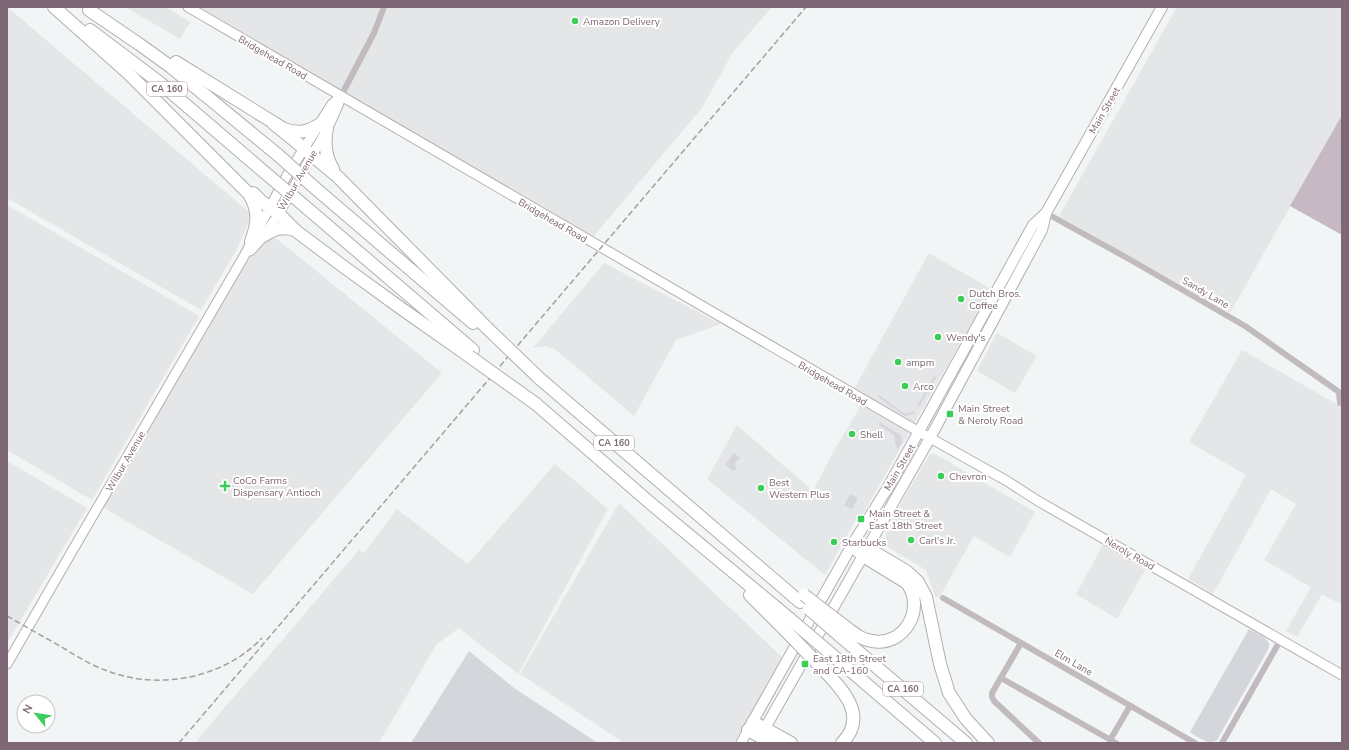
<svg xmlns="http://www.w3.org/2000/svg" width="1349" height="750" font-family="'Nunito Sans',sans-serif">
<rect width="100%" height="100%" fill="#f2f5f5"/>
<g fill="#e5e6e7">
<path d="M7,7L249,212V221L237,249L201,310L7,198Z"/>
<path d="M125,7H165L190,22L180,39Z"/>
<path d="M194,7H772L733,52L702,108L592,238Z"/>
<path d="M1177,7H1342V115L1230,313L1059,216Z"/>
<path d="M7,205L199,316L92,500L7,450Z"/>
<path d="M272,235L442,373L253,594L102,507L242,267Z"/>
<path d="M929,253L991,289L860,519L857,518L825,575L707,479L737,425L813,491L835,449L866,397L854,389Z"/>
<path d="M604,263L721,324L676,340L634,416L555,349L546,346L533,348Z"/>
<path d="M997,333L1037,356L1015,393L977,371Z"/>
<path d="M1242,350L1342,407V605L1322,594L1297,637L1286,631L1311,587L1264,560L1296,504L1271,489L1213,594L1188,579L1246,475L1189,442Z"/>
<path d="M930,454H935L1035,512L1010,557L974,536L939,598L935,596L926,570L886,546V531L908,491Z"/>
<path d="M7,461L87,508L7,643Z"/>
<path d="M555,464L608,509L518,674L459,628L436,645L379,743H202L197,740L359,550L364,553L397,509L468,564Z"/>
<path d="M619,503L784,659L738,743H624L520,674Z"/>
<path d="M1103,545L1145,570L1117,619L1076,594Z"/>
</g>
<g fill="#d4d6db">
<path d="M934,376L936,377L919,407L917,406Z"/>
<path d="M879,395C888,401 896,409 906,414L914,411L915,413L905,416L878,397Z"/>
<path d="M879,422L901,435L902,442L898,449L896,447L894,435L879,425Z"/>
<path d="M734,453L740,458L735,463L736,469L733,471L725,465Z"/>
<path d="M850,494L858,498L852,509L844,505Z"/>
<path d="M1249,629L1264,637L1269,643V648L1217,740C1208,746 1198,737 1190,732Z"/>
<path d="M469,651L514,688L598,743H411Z"/>
</g>
<path fill="#c6b9c3" d="M1342,115V235L1290,206Z"/>
<g fill="none" stroke-linecap="round" stroke-linejoin="round">
<defs>
<g id="secondary">
<path d="M188,7L907,425L1007,481L1038,501L1342,675"/>
<path d="M250,251C272,230 286,200 301,174C315,150 332,124 341,97"/>
<path d="M7,664L71,553L243,258L286,177L332,104L341,96"/>
<path d="M741,743L748,730"/>
</g>
<g id="primary">
<path d="M749,728L852,545L887,489L1033,225L1046,213L1162,7"/>
<path d="M765,728L930,438L1042,230L1046,213"/>
</g>
<g id="highway">
<path d="M54,7L128,73L249,194C260,212 257,224 251,242"/>
<path d="M89,10L139,44L171,67L278,155"/>
<path d="M90,30L159,82L270,177"/>
<path d="M176,62L284,129C298,134 308,132 320,124"/>
<path d="M273,123L289,136L338,177L487,328"/>
<path d="M327,128C324,143 325,156 333,169"/>
<path d="M315,188L473,323"/>
<path d="M253,193L262,202L278,213L296,231L344,267L402,309L469,356"/>
<path d="M301,203L473,350"/>
<path d="M263,236C274,229 282,226 295,230"/>
<path d="M539,378L800,602"/>
<path d="M536,404L649,502L790,619"/>
<path d="M852,545L867,548L906,571L918,582L926,597L940,664L949,693L966,719L988,743"/>
<path d="M750,595L784,629"/>
<path d="M847,628C855,634 862,640 872,641C904,647 926,609 907,583L863,556L852,545"/>
<path d="M840,636L966,743"/>
<path d="M830,653L935,743"/>
<path d="M821,667C840,687 870,715 842,743"/>
<path d="M753,722L791,743"/>
<path d="M748,730L772,743"/>
</g>
</defs>
<use href="#secondary" stroke="#b6adb2" stroke-width="11"/>
<use href="#primary" stroke="#b5aeb2" stroke-width="12"/>
<use href="#highway" stroke="#b4aeb1" stroke-width="14"/>
<g stroke="#c1babe" stroke-width="6">
<path d="M341,96L374,33L384,7"/>
<path d="M1046,213L1129,259L1245,326L1339,392L1340,403H1342"/>
<path d="M943,598L1195,743"/>
<path d="M1021,643L992,693V697L994,701L1039,743"/>
<path d="M1001,678L1116,743"/>
<path d="M1110,740L1130,706"/>
<path d="M1222,743L1281,639"/>
</g>
<use href="#secondary" stroke="#fff" stroke-width="9"/>
<use href="#primary" stroke="#fff" stroke-width="10"/>
<use href="#highway" stroke="#fff" stroke-width="12"/>
<g stroke="#a79da2" stroke-width="1.5" stroke-dasharray="6 3" stroke-linecap="butt">
<path d="M7,616C26,627 46,638 65,649C78,657 91,665 105,670C157,691 223,679 262,638"/>
<path d="M179,743L806,7"/>
</g>
<defs>
<g id="highway-bridge">
<path d="M278,155L315,188"/>
<path d="M270,177L301,203"/>
<path d="M487,328L539,378"/>
<path d="M469,356L536,404"/>
<path d="M804,595L847,628"/>
<path d="M809,609L840,636"/>
<path d="M790,619L830,653"/>
<path d="M784,629L821,667"/>
</g>
</defs>
<use href="#highway-bridge" stroke="#b4aeb1" stroke-width="14" stroke-linecap="butt"/>
<use href="#highway-bridge" stroke="#fff" stroke-width="12"/>
</g>
<g fill="#3acd5a" stroke="#fff" stroke-width="1.5">
<circle cx="575" cy="21" r="4"/>
<circle cx="961" cy="299" r="4"/>
<circle cx="938" cy="337" r="4"/>
<circle cx="898" cy="362" r="4"/>
<circle cx="905" cy="386" r="4"/>
<rect x="946" y="410" width="8" height="8" rx="2"/>
<circle cx="852" cy="434" r="4"/>
<circle cx="941" cy="476" r="4"/>
<path d="M223 480h4v4h4v4h-4v4h-4v-4h-4v-4h4z"/>
<circle cx="761" cy="488" r="4"/>
<rect x="857" y="515" width="8" height="8" rx="2"/>
<circle cx="911" cy="540" r="4"/>
<circle cx="834" cy="542" r="4"/>
<rect x="801" y="660" width="8" height="8" rx="2"/>
</g>
<g text-anchor="middle" stroke-width="4" stroke-linejoin="round" paint-order="stroke">
<g fill="#fff" stroke="#a5959e" stroke-width="1">
<rect x="147" y="82" width="40" height="14" rx="3"/>
<rect x="594" y="436" width="40" height="14" rx="3"/>
<rect x="883" y="682" width="40" height="14" rx="3"/>
</g>
<g font-size="9" font-weight="bold" fill="#7f6875">
<text x="167" y="92">CA 160</text>
<text x="614" y="446">CA 160</text>
<text x="903" y="692">CA 160</text>
</g>
<g font-size="10" fill="#7f6875" stroke="#fff" text-anchor="start">
<text x="583" y="25">Amazon Delivery</text>
<text x="969" y="297">Dutch Bros.<tspan x="969" dy="12">Coffee</tspan></text>
<text x="946" y="341">Wendy's</text>
<text x="906" y="366">ampm</text>
<text x="913" y="390">Arco</text>
<text x="958" y="412">Main Street<tspan x="958" dy="12">&amp; Neroly Road</tspan></text>
<text x="860" y="438">Shell</text>
<text x="949" y="480">Chevron</text>
<text x="233" y="484">CoCo Farms<tspan x="233" dy="12">Dispensary Antioch</tspan></text>
<text x="769" y="486">Best<tspan x="769" dy="12">Western Plus</tspan></text>
<text x="869" y="517">Main Street &amp;<tspan x="869" dy="12">East 18th Street</tspan></text>
<text x="919" y="544">Carl's Jr.</text>
<text x="842" y="546">Starbucks</text>
<text x="813" y="662">East 18th Street<tspan x="813" dy="12">and CA-160</tspan></text>
</g>
<g font-size="10" fill="#7f6875" stroke="#fff">
<text transform="translate(273 57) rotate(30)" y="4">Bridgehead Road</text>
<text transform="translate(1104 110) rotate(-60)" y="4">Main Street</text>
<text transform="translate(297 180) rotate(-60)" y="4">Wilbur Avenue</text>
<text transform="translate(553 220) rotate(30)" y="4">Bridgehead Road</text>
<text transform="translate(1206 292) rotate(30)" y="4">Sandy Lane</text>
<text transform="translate(833 383) rotate(30)" y="4">Bridgehead Road</text>
<text transform="translate(125 461) rotate(-60)" y="4">Wilbur Avenue</text>
<text transform="translate(899 467) rotate(-60)" y="4">Main Street</text>
<text transform="translate(1130 553) rotate(30)" y="4">Neroly Road</text>
<text transform="translate(1074 662) rotate(30)" y="4">Elm Lane</text>
</g>
</g>
<rect width="1349" height="750" fill="none" stroke="#7f6875" stroke-width="16"/>
<g transform="translate(36 714) rotate(300)"><circle r="19" fill="#ffffff" stroke="#ccc3c8"/>
<path d="M0-3L7 15L0 10L-7 15Z" fill="#3acd5a"/>
<text y="-6" font-size="11" font-weight="bold" text-anchor="middle" fill="#7f6875">N</text>
</g>
</svg>
